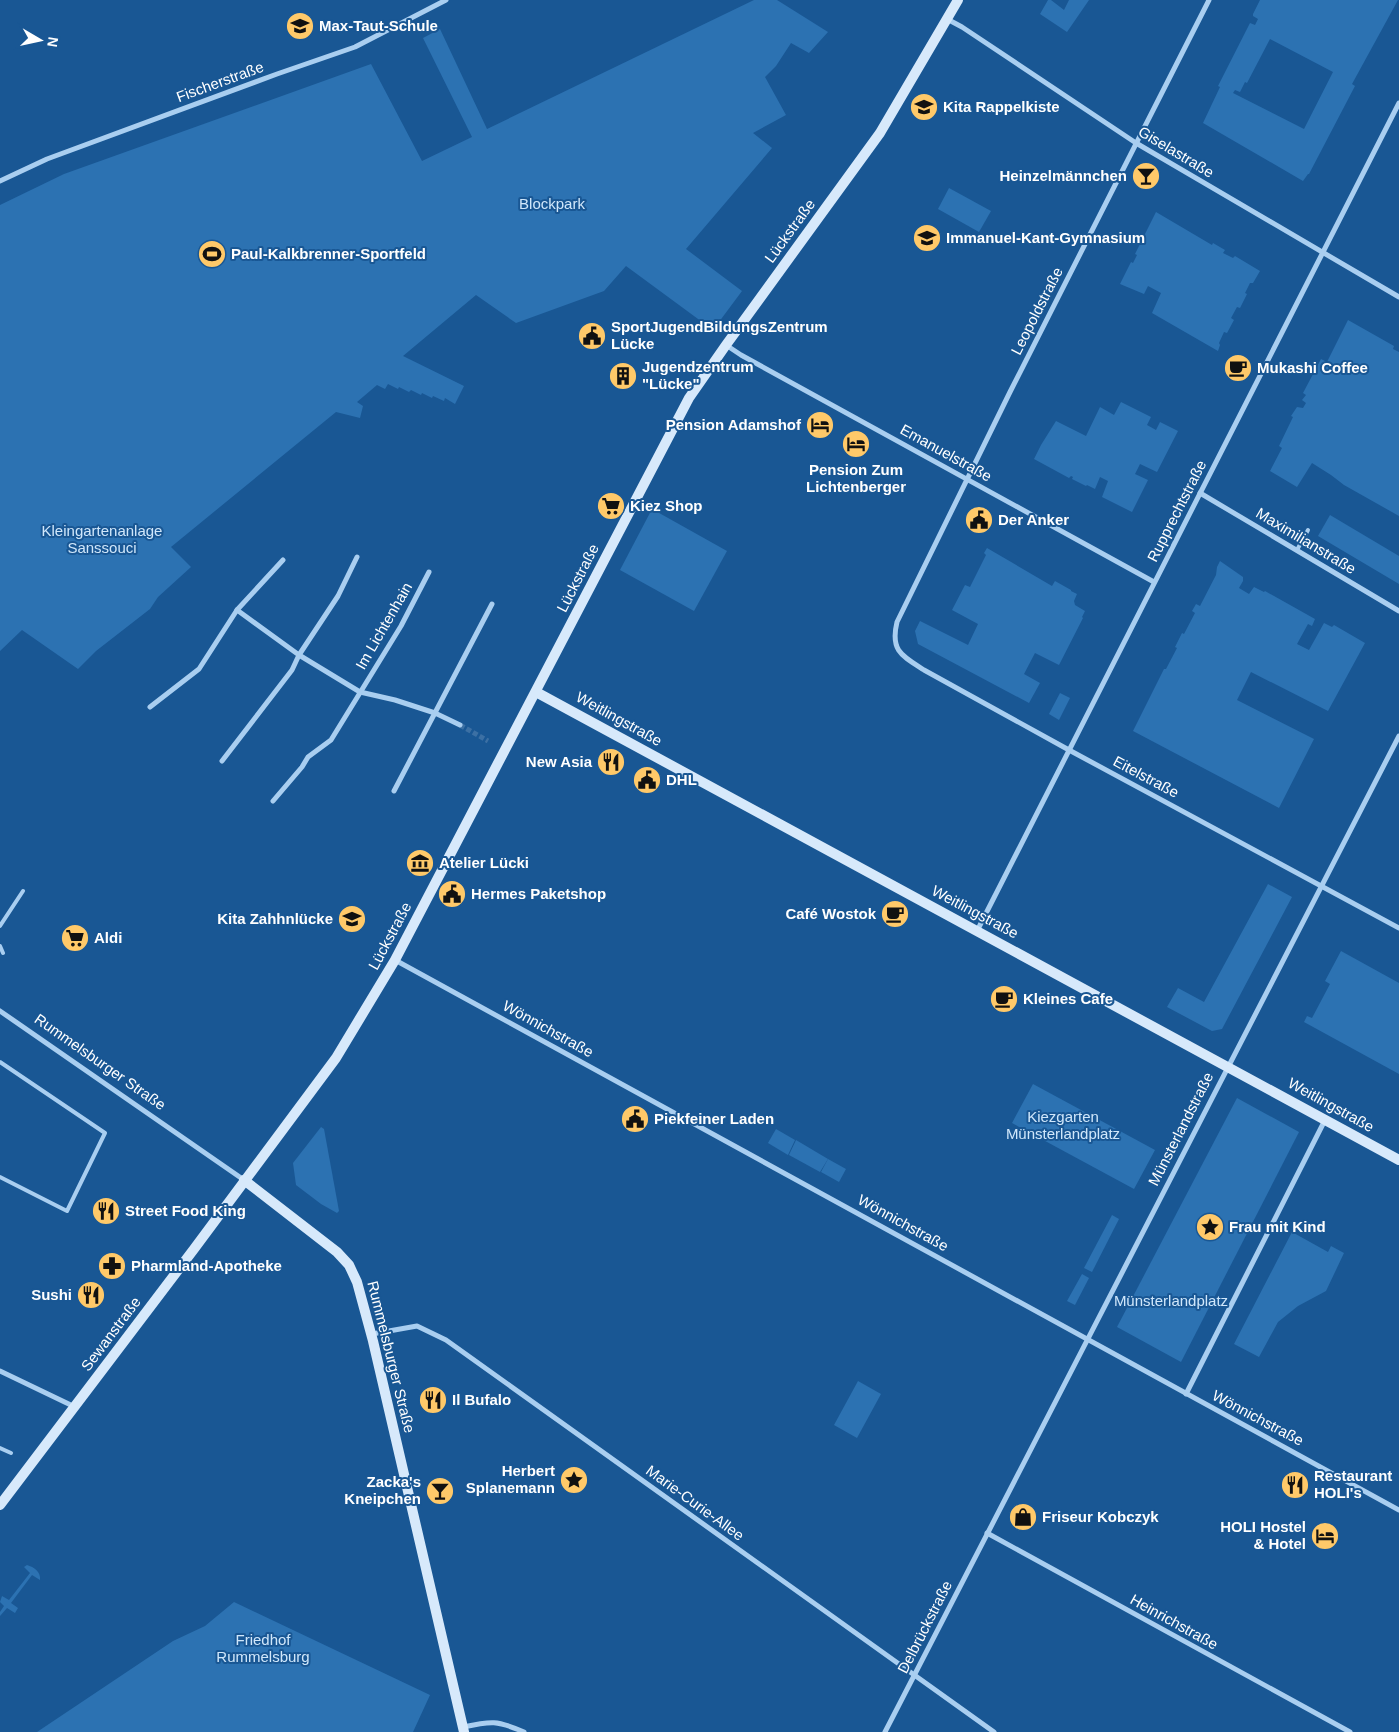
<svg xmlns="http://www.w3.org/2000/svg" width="1399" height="1732" font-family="Arial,sans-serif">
<rect width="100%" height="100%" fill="#195794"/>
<g fill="#2c72b2" fill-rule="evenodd">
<path d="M754,0H777L828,32L809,53L791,43L776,66L765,77L786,115L753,133L772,148L686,249L742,291L713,330L626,266L604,291L516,323L476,295L403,356L464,386L455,404L445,398L444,401L433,396L432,398L422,393L421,395L411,390L409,392L399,387L398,389L388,384L385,389L377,385L357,402L363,406L360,418L336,412L171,547L191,567L158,597L150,609L96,651L78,669L22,630L0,651V205L64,174L371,64L422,161L472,137L423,38L440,29L487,129Z"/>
<path d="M1048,0H1051L1064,10L1069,0H1089L1067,32L1040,14Z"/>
<path d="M1260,0H1398L1352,84L1355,86L1309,174H1308L1303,181L1203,123L1220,87L1218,86L1250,23L1255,25L1258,19L1253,16V14ZM1270,39L1333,72L1304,129L1233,93L1235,90L1240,92L1245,82L1247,83Z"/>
<path d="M949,188L991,211L979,232L938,209Z"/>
<path d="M1156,212L1212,245L1213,243L1225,250L1223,253L1233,258L1235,256L1260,271L1253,283H1250L1245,293L1247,294L1240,308L1237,307L1231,318L1234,320L1227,333L1224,332L1219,343L1220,345L1218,351L1152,313L1161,293L1148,286L1144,294L1120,284L1131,262L1133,263L1137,255L1135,254Z"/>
<path d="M1348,320L1394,346L1393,349L1399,352V516L1344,485L1331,475L1312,463L1297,487L1270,471L1282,448L1279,446L1293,417L1291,416L1297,407L1303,408L1306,403L1302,400L1306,395L1303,393L1321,359L1327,362Z"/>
<path d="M1121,402L1151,417L1147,425L1156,430L1160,422L1178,431L1157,472L1140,464L1135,474L1148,480L1132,512L1102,497L1108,481L1100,477L1095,489L1087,485L1086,486L1072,479L1073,477L1071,476L1069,478L1034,459L1041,445L1056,421L1086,436L1100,407L1114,415Z"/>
<path d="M652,509L727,551L694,611L620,570Z"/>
<path d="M1330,515L1399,556V584L1318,536Z"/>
<path d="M987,548L1052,586L1055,581L1071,590V591L1077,594L1074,601L1075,605L1085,611L1082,617L1083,618L1059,665L1035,653L1024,674L1040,683L1029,703L918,644L915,631L920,621L968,645L978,624L952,610L965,585L970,587L986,555L984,553Z"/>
<path d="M1220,561L1243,577V581L1239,588L1249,594L1254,587L1264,592L1265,591L1315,619L1312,626L1308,624L1297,644L1309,650L1324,623L1332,627L1334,625L1365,643L1328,711L1251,672L1237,700L1314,739L1279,808L1133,731L1164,669H1166L1177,648L1175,647L1182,633L1184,634L1195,613L1192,611L1196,604L1200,606L1216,575L1217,567Z"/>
<path d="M1060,693L1070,698L1059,720L1049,714Z"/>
<path d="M1268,884L1292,897L1222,1029L1212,1031L1167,1007L1178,988L1204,1002Z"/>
<path d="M1341,951L1399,983V1074L1304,1022L1307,1016L1312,1018L1330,984L1325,981Z"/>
<path d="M1033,1084L1155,1150L1134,1189L1012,1123Z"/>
<path d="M1237,1098L1299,1132L1181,1362L1117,1327Z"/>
<path d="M321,1127L324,1129L339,1211L337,1213L321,1204L296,1185L293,1163Z"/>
<path d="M776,1129L795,1140L788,1155L768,1143Z"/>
<path d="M796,1140L828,1159L820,1172L789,1155Z"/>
<path d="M828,1159L846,1169L839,1182L821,1172Z"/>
<path d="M1112,1215L1119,1219L1092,1272L1084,1268Z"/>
<path d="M1292,1232L1328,1252L1331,1246L1344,1253L1326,1291L1298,1306L1278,1322L1259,1357L1234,1344Z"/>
<path d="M1082,1274L1089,1278L1075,1305L1067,1301Z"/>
<path d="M858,1381L881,1394L857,1438L834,1425Z"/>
<path d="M27,1565C34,1567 41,1572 40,1580L32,1575L11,1603L18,1608L15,1613L7,1608L0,1616V1612L4,1606L0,1602L2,1596L9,1600L30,1573L24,1567Z"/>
<path d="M234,1602L430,1695L413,1732H37L173,1641L205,1626Z"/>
</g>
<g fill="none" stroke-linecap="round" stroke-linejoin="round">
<path stroke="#3c70a4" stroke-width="5" stroke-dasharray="5 2.5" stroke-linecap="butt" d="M460,725L488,741"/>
<g stroke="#a9cef0" stroke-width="4">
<path d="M1297,550L1308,530"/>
<path d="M0,926L23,891"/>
<path d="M0,946L3,953"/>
<path d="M0,1062L105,1133L67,1211L0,1177"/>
<path d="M0,1448L11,1453"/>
</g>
<g stroke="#a9cef0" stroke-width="5">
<path d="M1209,0L1010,392L897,622C890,651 902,656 924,670L1069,750L1399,928"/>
<path d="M947,19L962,27L1136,143L1399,297"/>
<path d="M0,181L47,159L277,74L355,47L446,0"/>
<path d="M726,345L741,355L1154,582"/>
<path d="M1200,493L1399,611"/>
<path d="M237,610L299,655L360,692L395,700L435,713L460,725"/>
<path d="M150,707L199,669L237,610L283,560"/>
<path d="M222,761L292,670L299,655L338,596L357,557"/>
<path d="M394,791L492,604"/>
<path d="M273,801L302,767L308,757L331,740L401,626L429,572"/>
<path d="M977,931L1399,103"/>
<path d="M395,960L1399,1510"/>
<path d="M0,1011L244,1180"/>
<path d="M372,1334L417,1326L446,1340L994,1732"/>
<path d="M0,1371L75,1407"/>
<path d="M1186,1394L1325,1120"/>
<path d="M987,1533L1350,1732"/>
<path d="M463,1727C491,1721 497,1720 524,1732"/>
<path d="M885,1732L1399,736"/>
</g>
<g stroke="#d7e9fb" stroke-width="10">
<path d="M536,692L1399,1160"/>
<path d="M244,1180L337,1252L349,1265L357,1282L373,1341L464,1732"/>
<path d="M0,1505L194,1249L336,1058L395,960L689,398L726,345L880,133L958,0"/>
</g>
</g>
<defs>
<symbol id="university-disc" viewBox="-11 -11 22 22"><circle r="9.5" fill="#ffc969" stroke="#195794"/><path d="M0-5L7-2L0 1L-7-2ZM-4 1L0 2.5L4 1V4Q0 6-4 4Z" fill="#111"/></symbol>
<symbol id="school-disc" viewBox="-11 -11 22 22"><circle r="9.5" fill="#ffc969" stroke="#195794"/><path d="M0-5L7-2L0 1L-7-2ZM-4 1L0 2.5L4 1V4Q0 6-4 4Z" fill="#111"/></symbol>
<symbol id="bar-disc" viewBox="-11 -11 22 22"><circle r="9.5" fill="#ffc969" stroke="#195794"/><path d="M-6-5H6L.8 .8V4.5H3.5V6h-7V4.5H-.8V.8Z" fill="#111"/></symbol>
<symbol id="stadium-disc" viewBox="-11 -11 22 22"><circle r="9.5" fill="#ffc969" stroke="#195794"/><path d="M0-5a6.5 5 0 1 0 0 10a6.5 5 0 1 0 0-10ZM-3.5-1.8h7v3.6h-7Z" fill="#111"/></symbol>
<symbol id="civic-disc" viewBox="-11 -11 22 22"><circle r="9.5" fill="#ffc969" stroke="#195794"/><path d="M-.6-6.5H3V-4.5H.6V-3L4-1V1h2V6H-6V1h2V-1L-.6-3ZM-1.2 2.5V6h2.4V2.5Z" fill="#111"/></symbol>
<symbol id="cafe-disc" viewBox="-11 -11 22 22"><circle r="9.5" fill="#ffc969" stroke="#195794"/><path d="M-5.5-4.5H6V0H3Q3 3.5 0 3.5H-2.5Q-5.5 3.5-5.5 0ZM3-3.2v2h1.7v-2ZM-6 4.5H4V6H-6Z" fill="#111"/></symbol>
<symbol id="building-disc" viewBox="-11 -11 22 22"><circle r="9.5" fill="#ffc969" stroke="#195794"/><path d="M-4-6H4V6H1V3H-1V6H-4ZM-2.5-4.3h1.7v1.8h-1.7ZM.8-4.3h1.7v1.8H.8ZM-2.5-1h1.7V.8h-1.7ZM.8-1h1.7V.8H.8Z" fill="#111"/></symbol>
<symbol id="hotel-disc" viewBox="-11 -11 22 22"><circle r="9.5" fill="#ffc969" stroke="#195794"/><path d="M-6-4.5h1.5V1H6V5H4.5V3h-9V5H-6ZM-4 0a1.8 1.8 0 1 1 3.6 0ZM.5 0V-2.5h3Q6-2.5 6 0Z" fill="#111"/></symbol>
<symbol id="supermarket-disc" viewBox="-11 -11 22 22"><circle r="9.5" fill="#ffc969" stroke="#195794"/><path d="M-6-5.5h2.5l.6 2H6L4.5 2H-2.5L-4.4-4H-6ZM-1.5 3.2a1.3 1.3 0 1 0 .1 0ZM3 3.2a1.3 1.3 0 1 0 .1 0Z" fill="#111"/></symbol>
<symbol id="restaurant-disc" viewBox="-11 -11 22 22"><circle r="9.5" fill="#ffc969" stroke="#195794"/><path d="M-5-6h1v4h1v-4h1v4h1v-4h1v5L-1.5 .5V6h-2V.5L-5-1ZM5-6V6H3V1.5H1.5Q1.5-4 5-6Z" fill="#111"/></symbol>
<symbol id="museum-disc" viewBox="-11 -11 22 22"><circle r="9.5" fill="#ffc969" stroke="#195794"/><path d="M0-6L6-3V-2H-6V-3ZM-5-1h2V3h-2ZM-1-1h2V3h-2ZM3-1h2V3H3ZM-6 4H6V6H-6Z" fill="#111"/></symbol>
<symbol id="sight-disc" viewBox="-11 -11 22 22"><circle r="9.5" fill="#ffc969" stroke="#195794"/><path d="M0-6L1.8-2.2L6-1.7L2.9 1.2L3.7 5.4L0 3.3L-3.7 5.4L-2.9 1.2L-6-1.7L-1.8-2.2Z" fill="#111"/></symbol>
<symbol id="pharmacy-disc" viewBox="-11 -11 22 22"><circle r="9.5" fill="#ffc969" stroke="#195794"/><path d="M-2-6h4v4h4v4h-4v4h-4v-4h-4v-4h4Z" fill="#111"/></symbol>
<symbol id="shop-disc" viewBox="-11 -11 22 22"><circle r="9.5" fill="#ffc969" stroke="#195794"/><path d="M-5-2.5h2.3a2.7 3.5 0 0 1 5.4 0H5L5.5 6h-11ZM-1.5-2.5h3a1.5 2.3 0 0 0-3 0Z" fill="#111"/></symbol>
</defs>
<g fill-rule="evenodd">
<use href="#university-disc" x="284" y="10" width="32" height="32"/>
<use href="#school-disc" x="908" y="91" width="32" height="32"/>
<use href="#bar-disc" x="1130" y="160" width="32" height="32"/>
<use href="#school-disc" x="911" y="222" width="32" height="32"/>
<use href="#stadium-disc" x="196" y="238" width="32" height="32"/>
<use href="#civic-disc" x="576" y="320" width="32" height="32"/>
<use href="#cafe-disc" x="1222" y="352" width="32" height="32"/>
<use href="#building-disc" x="607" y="360" width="32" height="32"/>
<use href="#hotel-disc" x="804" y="409" width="32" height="32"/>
<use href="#hotel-disc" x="840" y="428" width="32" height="32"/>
<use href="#supermarket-disc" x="595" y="490" width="32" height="32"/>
<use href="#civic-disc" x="963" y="504" width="32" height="32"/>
<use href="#restaurant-disc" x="595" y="746" width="32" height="32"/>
<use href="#civic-disc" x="631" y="764" width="32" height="32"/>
<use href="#museum-disc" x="404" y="847" width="32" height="32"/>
<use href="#civic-disc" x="436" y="878" width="32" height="32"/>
<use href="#cafe-disc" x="879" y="898" width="32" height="32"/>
<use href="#school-disc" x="336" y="903" width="32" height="32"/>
<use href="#supermarket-disc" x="59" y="922" width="32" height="32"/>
<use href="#cafe-disc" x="988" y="983" width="32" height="32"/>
<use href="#civic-disc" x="619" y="1103" width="32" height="32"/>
<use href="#restaurant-disc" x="90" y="1195" width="32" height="32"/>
<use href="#sight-disc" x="1194" y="1211" width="32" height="32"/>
<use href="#pharmacy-disc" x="96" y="1250" width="32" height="32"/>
<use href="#restaurant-disc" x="75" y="1279" width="32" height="32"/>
<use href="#restaurant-disc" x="417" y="1384" width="32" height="32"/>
<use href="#sight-disc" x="558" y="1464" width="32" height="32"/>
<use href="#restaurant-disc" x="1279" y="1469" width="32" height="32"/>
<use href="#bar-disc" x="424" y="1475" width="32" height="32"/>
<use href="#shop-disc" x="1007" y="1501" width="32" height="32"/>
<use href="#hotel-disc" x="1309" y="1520" width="32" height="32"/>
</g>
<g text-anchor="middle" stroke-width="4" stroke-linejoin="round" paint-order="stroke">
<g font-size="15" font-weight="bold" fill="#fff" stroke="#195794" text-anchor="start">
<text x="319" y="31">Max-Taut-Schule</text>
<text x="943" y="112">Kita Rappelkiste</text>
<text x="1127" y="181" text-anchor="end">Heinzelmännchen</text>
<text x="946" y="243">Immanuel-Kant-Gymnasium</text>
<text x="231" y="259">Paul-Kalkbrenner-Sportfeld</text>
<text x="611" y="332">SportJugendBildungsZentrum<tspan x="611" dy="17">Lücke</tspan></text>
<text x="642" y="372">Jugendzentrum<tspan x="642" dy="17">"Lücke"</tspan></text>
<text x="1257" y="373">Mukashi Coffee</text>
<text x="801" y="430" text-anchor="end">Pension Adamshof</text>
<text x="856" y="475" text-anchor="middle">Pension Zum<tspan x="856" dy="17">Lichtenberger</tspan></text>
<text x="630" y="511">Kiez Shop</text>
<text x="998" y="525">Der Anker</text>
<text x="592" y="767" text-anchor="end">New Asia</text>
<text x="666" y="785">DHL</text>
<text x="439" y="868">Atelier Lücki</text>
<text x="471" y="899">Hermes Paketshop</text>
<text x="876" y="919" text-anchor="end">Café Wostok</text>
<text x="333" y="924" text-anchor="end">Kita Zahhnlücke</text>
<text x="94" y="943">Aldi</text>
<text x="1023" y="1004">Kleines Cafe</text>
<text x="654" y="1124">Piekfeiner Laden</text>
<text x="125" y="1216">Street Food King</text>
<text x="1229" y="1232">Frau mit Kind</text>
<text x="131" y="1271">Pharmland-Apotheke</text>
<text x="72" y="1300" text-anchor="end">Sushi</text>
<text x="452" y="1405">Il Bufalo</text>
<text x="555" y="1476" text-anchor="end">Herbert<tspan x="555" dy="17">Splanemann</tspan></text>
<text x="1314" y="1481">Restaurant<tspan x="1314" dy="17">HOLI's</tspan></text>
<text x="421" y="1487" text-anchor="end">Zacka's<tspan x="421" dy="17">Kneipchen</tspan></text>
<text x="1042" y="1522">Friseur Kobczyk</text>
<text x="1306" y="1532" text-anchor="end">HOLI Hostel<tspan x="1306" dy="17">&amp; Hotel</tspan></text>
</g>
<g font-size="15" fill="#fff" stroke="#195794">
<text transform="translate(220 82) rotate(-20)" y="5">Fischerstraße</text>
<text transform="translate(1176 152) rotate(31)" y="5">Giselastraße</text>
<text transform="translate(790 231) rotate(-54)" y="5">Lückstraße</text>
<text transform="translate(1037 311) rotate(-63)" y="5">Leopoldstraße</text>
<text transform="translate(946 453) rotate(29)" y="5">Emanuelstraße</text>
<text transform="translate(1177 511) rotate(-63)" y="5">Rupprechtstraße</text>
<text transform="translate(1306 541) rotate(31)" y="5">Maximilianstraße</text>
<text transform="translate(578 578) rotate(-63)" y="5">Lückstraße</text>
<text transform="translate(384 626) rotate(-60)" y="5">Im Lichtenhain</text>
<text transform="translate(619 719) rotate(29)" y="5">Weitlingstraße</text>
<text transform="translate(1146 777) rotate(28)" y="5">Eitelstraße</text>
<text transform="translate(975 912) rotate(28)" y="5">Weitlingstraße</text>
<text transform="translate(390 936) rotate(-62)" y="5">Lückstraße</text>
<text transform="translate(548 1029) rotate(29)" y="5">Wönnichstraße</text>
<text transform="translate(100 1062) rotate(35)" y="5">Rummelsburger Straße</text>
<text transform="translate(1331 1105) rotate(29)" y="5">Weitlingstraße</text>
<text transform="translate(1181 1129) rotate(-63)" y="5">Münsterlandstraße</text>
<text transform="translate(903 1223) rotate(29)" y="5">Wönnichstraße</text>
<text transform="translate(111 1334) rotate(-53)" y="5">Sewanstraße</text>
<text transform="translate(391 1357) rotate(76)" y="5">Rummelsburger Straße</text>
<text transform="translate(1258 1418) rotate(28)" y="5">Wönnichstraße</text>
<text transform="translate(695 1503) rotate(36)" y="5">Marie-Curie-Allee</text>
<text transform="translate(1174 1622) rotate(29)" y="5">Heinrichstraße</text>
<text transform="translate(925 1627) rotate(-63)" y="5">Delbrückstraße</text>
</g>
<g font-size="15" fill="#d0e7fb" stroke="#195794">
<text x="552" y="209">Blockpark</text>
<text x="102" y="536">Kleingartenanlage<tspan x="102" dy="17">Sanssouci</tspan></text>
<text x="1063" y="1122">Kiezgarten<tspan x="1063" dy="17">Münsterlandplatz</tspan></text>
<text x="1171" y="1306">Münsterlandplatz</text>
<text x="263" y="1645">Friedhof<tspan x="263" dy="17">Rummelsburg</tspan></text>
</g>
</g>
<g transform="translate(40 40) rotate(99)" stroke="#195794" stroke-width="4" paint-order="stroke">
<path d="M0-4L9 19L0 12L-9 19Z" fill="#ffffff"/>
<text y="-8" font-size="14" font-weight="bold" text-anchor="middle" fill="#ffffff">N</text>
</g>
</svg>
